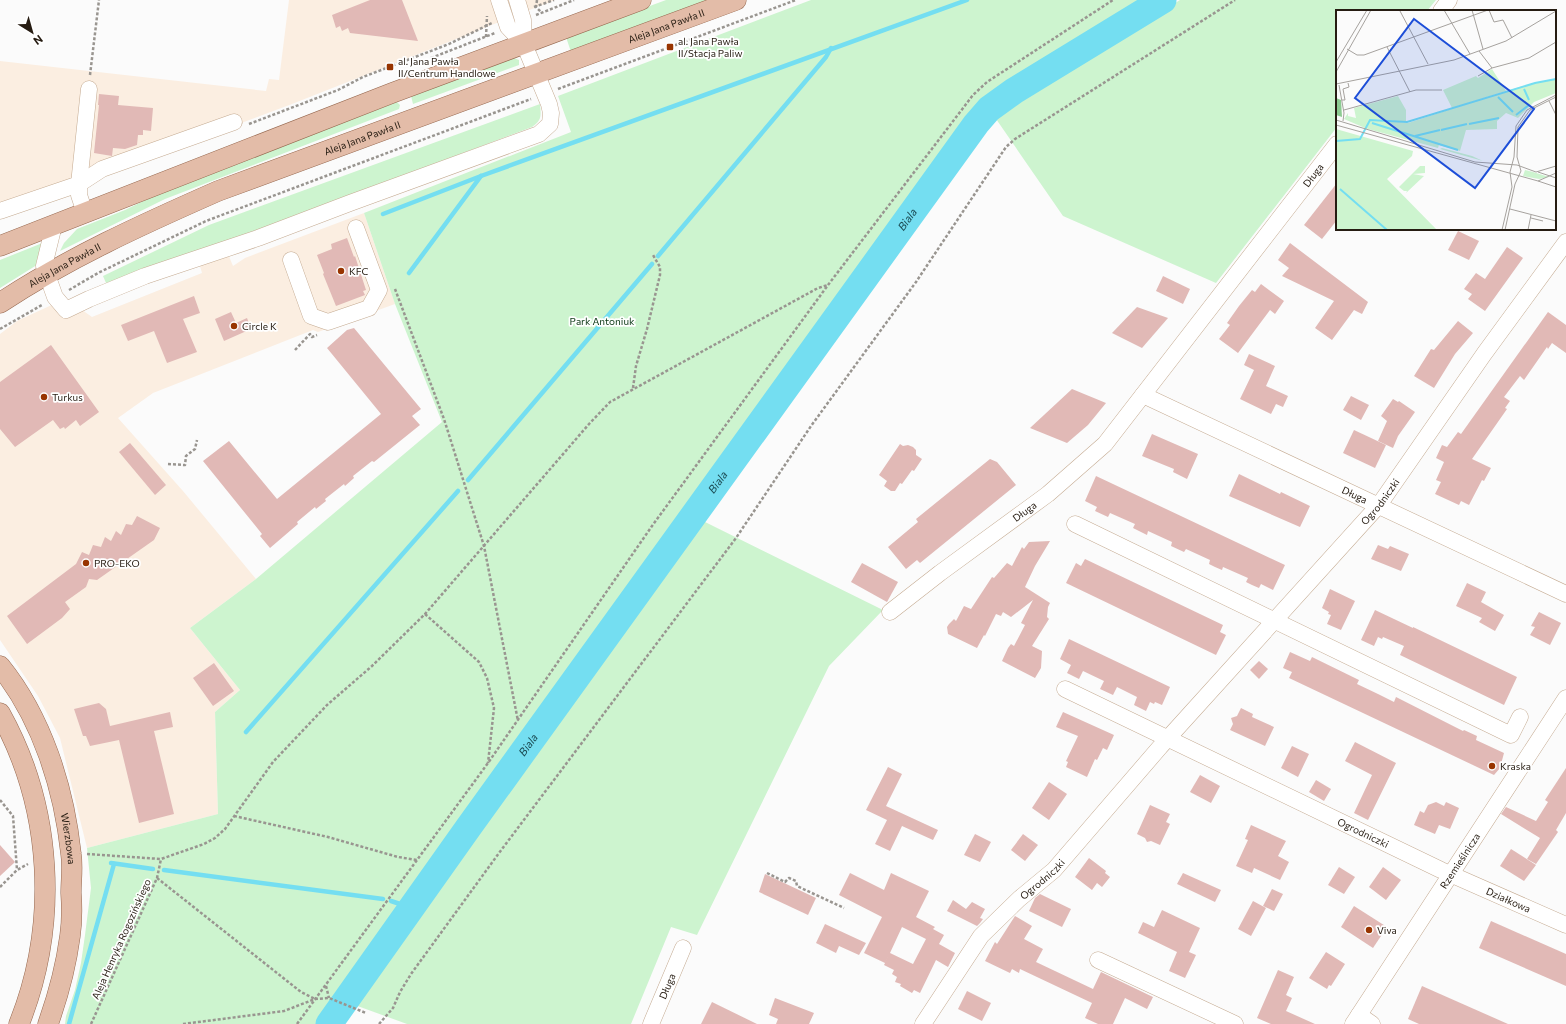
<svg xmlns="http://www.w3.org/2000/svg" width="1566" height="1024" font-family="Commissioner,sans-serif">
<rect width="100%" height="100%" fill="#fbfbfb"/>
<g fill="#fbeee1">
<path d="M289,0H555L292,104L0,214V61L266,91L269,79L279,80Z"/>
<path d="M364,213L395,304L318,332L313,330L153,393L118,418L183,491L256,579L190,628L240,690L215,712L218,814L87,848L60,738L38,696L0,640V334L17,321L56,303L71,302L92,317L202,273L200,266L228,254L233,266L245,258Z"/>
</g>
<g fill="#cdf4cf">
<path d="M666,0H712L571,52L566,37Z"/>
<path d="M811,0H1159L1012,88L993,101L973,121L468,827L329,1024H65L66,1016L75,990L81,963L85,935L91,888L87,848L218,814L215,712L240,690L190,628L256,579L442,422L395,304L364,213L571,132L558,96Z"/>
<path d="M1180,0H1436L1427,11H1337V127L1216,283L1063,216L994,116Z"/>
<path d="M514,58L519,60V65L413,104L411,96Z"/>
<path d="M397,102L400,105L399,109L165,199L60,251L64,243L77,229L125,210L170,188Z"/>
<path d="M540,104C541,116 542,120 532,127L294,217L106,283L103,276L209,225Z"/>
<path d="M45,242L40,263L0,288V260Z"/>
<path d="M699,519L883,610L829,666L697,935L671,927L631,1024H407L352,1004Z"/>
</g>
<g fill="none" stroke-linecap="round" stroke-linejoin="round">
<g stroke="#74def1" stroke-width="4.5">
<path d="M383,214L481,176L967,0"/>
<path d="M658,256L826,57L831,48"/>
<path d="M409,273L481,176"/>
<path d="M468,480L652,264"/>
<path d="M246,732L458,491"/>
<path d="M111,863L153,869"/>
<path d="M164,870L383,899"/>
<path d="M391,901L412,908"/>
<path d="M69,1024L114,864"/>
</g>
<path stroke="#74def1" stroke-width="27" id="s1" d="M329,1024L468,828L976,124L989,109L1014,91L1163,0"/>
</g>
<g fill="#e1b9b6" fill-rule="evenodd">
<path d="M370,0H402L418,41L350,33L348,28L342,31L340,26L336,28L332,15Z"/>
<path d="M99,94L119,96L118,105L153,108L151,131L143,130V135H138L137,145L125,149L113,148L112,156L94,153L99,105H98Z"/>
<path d="M1337,183V220L1322,239L1304,225Z"/>
<path d="M1458,231L1479,241L1469,260L1448,250Z"/>
<path d="M347,238L354,257L355,256L366,290L363,291L365,295L336,306L323,274L324,273L317,255L332,249L331,244Z"/>
<path d="M1290,243L1368,302L1362,314L1354,310L1332,340L1315,328L1334,301L1282,276L1289,268L1278,260Z"/>
<path d="M1507,247L1523,258L1485,311L1468,299L1472,294L1464,289L1476,273L1485,279Z"/>
<path d="M1163,276L1190,289L1183,304L1156,291Z"/>
<path d="M1261,284L1284,301L1275,314L1270,310L1238,353L1219,339L1230,325L1227,323L1239,306L1252,290L1255,292Z"/>
<path d="M194,296L200,313L183,319L197,352L167,363L154,331L128,341L121,325Z"/>
<path d="M1137,307L1168,318L1142,348L1112,333Z"/>
<path d="M231,312L236,323L247,318L251,329L224,341L215,319Z"/>
<path d="M1548,312L1566,325V353L1552,343L1548,349L1547,347L1524,380L1520,376L1504,397L1510,401L1505,408L1507,409L1472,459L1491,468L1484,481L1482,480L1469,505L1461,501L1459,505L1435,494L1441,482L1436,480L1444,462L1436,458L1442,445L1447,447L1458,432L1461,434Z"/>
<path d="M1458,321L1473,333L1455,354L1434,388L1414,376L1431,349L1434,350Z"/>
<path d="M354,328L421,409L412,416L420,425L374,462L372,461L353,476L354,478L345,486L344,484L325,499L326,501L316,509L315,507L297,522L298,524L270,548L260,536L262,534L203,461L229,441L277,499L381,414L327,348L347,330Z"/>
<path d="M51,345L99,412L80,426L76,420L65,429L64,427L60,429L53,420L15,447L0,429V382Z"/>
<path d="M1249,354L1275,366L1266,386L1288,396L1283,407L1276,404L1271,414L1240,399L1254,370L1244,365Z"/>
<path d="M1072,389L1106,403L1088,425L1067,443L1030,428Z"/>
<path d="M1351,396L1369,405L1361,420L1343,410Z"/>
<path d="M1393,399L1398,402L1399,401L1415,412L1398,436L1393,448L1378,441L1387,421L1381,416Z"/>
<path d="M1354,430L1386,445L1375,468L1343,453Z"/>
<path d="M1152,434L1198,454L1187,479L1173,472L1174,469L1142,456Z"/>
<path d="M130,443L166,485L155,495L119,452Z"/>
<path d="M900,444L903,446L908,445L913,447L916,450V455L922,459L914,471L912,470L902,484L900,483L895,491H891L884,486L887,481L879,475Z"/>
<path d="M990,459L997,462L1016,485L920,563L917,560L906,569L888,547L918,522L916,519Z"/>
<path d="M1239,474L1280,494L1281,492L1310,506L1300,527L1229,496Z"/>
<path d="M1096,476L1285,565L1273,590L1261,584L1259,588L1252,585L1246,582L1248,578L1223,567L1222,570L1215,567L1209,564L1210,560L1186,549L1184,552L1171,546L1172,542L1148,531L1147,535L1133,528L1135,524L1110,513L1108,517L1095,511L1097,507L1085,501Z"/>
<path d="M137,516L160,528L154,540L97,580L89,579L86,587L65,602L70,609L62,618L27,644L7,616L76,564L82,552L89,555L93,545L101,547L105,537L111,541L116,531L121,535L126,524L132,525Z"/>
<path d="M1050,541L1035,566L1025,587L1050,603L1048,607L1047,617L1049,619L1032,646L1042,651L1041,668L1035,678L1002,661L1008,648L1011,644L1014,646L1025,625L1021,623L1033,600L1011,617L1003,612L1001,616L996,614L985,636L984,635L977,648L948,634L947,627L949,624L954,619L956,621L964,606L971,609L992,577L994,578L1007,563L1012,566L1022,547L1024,549L1029,542Z"/>
<path d="M1378,545L1388,549L1390,546L1409,554L1401,571L1371,559Z"/>
<path d="M1085,559L1223,625L1220,632L1226,635L1216,655L1066,583L1076,563L1081,566Z"/>
<path d="M862,563L898,582L887,602L851,582Z"/>
<path d="M1467,583L1486,592L1481,602L1504,615L1495,631L1479,622L1482,618L1456,606Z"/>
<path d="M1330,589L1355,601L1341,630L1327,624L1331,615L1328,614L1329,612L1322,608Z"/>
<path d="M1375,610L1413,628V627L1517,677L1504,705L1400,655L1404,646L1383,637L1382,639L1378,637L1374,646L1361,640Z"/>
<path d="M1539,612L1561,623L1550,645L1530,635L1535,627L1531,626Z"/>
<path d="M1069,639L1170,687L1162,705L1155,702L1154,704L1150,702L1146,711L1134,705L1137,697L1117,687L1113,695L1100,689L1104,681L1083,671L1079,679L1067,673L1071,665L1060,659Z"/>
<path d="M1290,652L1310,661L1312,657L1359,680L1357,684L1378,694L1394,702L1396,697L1463,731L1464,730L1477,736L1476,740L1504,753L1500,768L1494,775L1289,678L1292,672L1283,668Z"/>
<path d="M1259,661L1268,669L1259,679L1250,670Z"/>
<path d="M214,663L234,691L213,706L193,678Z"/>
<path d="M99,703L106,709L110,726L170,712L173,727L154,731L174,814L139,823L119,740L90,746L86,736H83L74,709Z"/>
<path d="M1241,708L1253,714L1252,717L1274,727L1265,746L1230,730L1233,724L1231,718L1237,716Z"/>
<path d="M1063,712L1114,735L1107,750L1103,748L1097,760L1095,759L1087,777L1066,767L1068,762L1066,761L1078,736L1056,727Z"/>
<path d="M1355,742L1396,763L1368,820L1354,813L1372,775L1345,761Z"/>
<path d="M1292,746L1309,754L1298,777L1281,768Z"/>
<path d="M888,767L902,774L886,806L938,830L933,840L902,826L890,851L875,844L887,820L866,810Z"/>
<path d="M1566,768V813L1556,830L1558,832L1536,864L1527,859L1540,838L1501,814L1506,807L1536,821L1548,802L1545,800Z"/>
<path d="M1200,775L1220,786L1211,803L1190,792Z"/>
<path d="M1316,780L1331,789L1324,801L1309,792Z"/>
<path d="M1049,782L1067,794L1049,820L1032,808Z"/>
<path d="M1436,802L1444,806L1446,802L1459,808L1450,829L1439,825L1435,834L1414,825L1420,811L1424,813L1428,805Z"/>
<path d="M1150,805L1170,814L1166,822L1170,824L1160,845L1151,841L1147,842L1145,838L1137,834Z"/>
<path d="M1251,825L1286,841L1278,856L1289,862L1280,880L1254,868L1252,873L1236,866L1248,840L1245,839Z"/>
<path d="M975,834L991,842L980,862L964,855Z"/>
<path d="M1023,834L1038,845L1025,861L1011,850Z"/>
<path d="M0,845L15,862L0,876Z"/>
<path d="M1511,849L1536,865L1524,881L1500,866Z"/>
<path d="M1089,858L1106,871L1105,873L1110,877L1102,887L1097,883L1092,890L1075,877Z"/>
<path d="M1339,867L1355,877L1344,894L1328,885Z"/>
<path d="M1383,867L1401,880L1386,900L1369,887Z"/>
<path d="M850,873L884,890L891,873L929,891L916,917L935,927L933,929L944,935L939,944L955,953L948,967L936,960L920,993L914,990L912,993L900,986L901,984L895,982L897,977L892,974L894,970L884,965L889,955L885,963L864,953L882,917L839,895ZM902,927L926,939L913,964L890,953Z"/>
<path d="M1183,873L1221,890L1215,902L1177,884Z"/>
<path d="M765,874L816,898L808,915L759,892Z"/>
<path d="M1272,889L1283,894L1274,911L1263,906Z"/>
<path d="M1040,894L1071,909L1062,927L1029,911L1035,898Z"/>
<path d="M953,900L966,909L972,902L985,909L980,918L983,919L980,923L977,926L947,911Z"/>
<path d="M1253,901L1266,908L1251,936L1238,929Z"/>
<path d="M1354,906L1387,927L1373,948L1341,927Z"/>
<path d="M1162,910L1200,928L1189,952L1196,955L1185,978L1169,971L1177,952L1138,933L1143,922L1154,927Z"/>
<path d="M1015,916L1032,926L1024,939L1043,949L1036,962L1093,989L1101,972L1153,997L1147,1009L1125,998L1113,1024H1098L1085,1018L1092,1003L1020,969L1019,973L1012,969L1010,973L985,961L995,942L997,944Z"/>
<path d="M1491,921L1566,954V986L1479,948Z"/>
<path d="M825,924L866,943L859,955L839,946L836,953L816,943Z"/>
<path d="M1326,952L1345,964L1331,986L1329,985L1327,989L1309,978Z"/>
<path d="M1278,970L1294,977L1286,995L1292,998L1286,1011L1315,1024H1271L1257,1018Z"/>
<path d="M1422,986L1508,1024H1419L1408,1019Z"/>
<path d="M967,991L991,1003L982,1021L958,1009Z"/>
<path d="M775,998L814,1013L809,1024H776L778,1019L769,1015Z"/>
<path d="M712,1002L757,1024H701Z"/>
</g>
<g fill="none" stroke-linecap="round" stroke-linejoin="round">
<defs>
<g id="minor">
<path d="M517,0L523,20L524,44"/>
<path d="M1441,11L1449,0"/>
<path d="M0,211L79,184L89,89"/>
<path d="M85,213L79,195V184L102,169L234,122"/>
<path d="M54,225L44,266L55,297L66,310L89,299L145,276L258,238L350,203L539,134L550,124L551,113L549,104L524,44L508,27L499,0"/>
<path d="M291,260L311,316L328,322L369,308L379,290L356,228"/>
<path id="s2" d="M1143,395L1566,594"/>
<path d="M1075,524L1511,735L1520,717"/>
<path id="s3" d="M890,612L940,573L1048,494L1105,444L1337,144"/>
<path id="s4" d="M1065,689L1441,870L1566,925"/>
<path d="M1098,960L1235,1024"/>
<path d="M1359,1015L1372,1024"/>
<path id="s5" d="M651,1024L683,948"/>
<path id="s6" d="M923,1024L981,936L1019,899L1054,870L1160,747L1379,505L1484,354L1566,242"/>
<path id="s7" d="M1353,1024L1566,698"/>
</g>
<g id="major">
<path d="M0,246L392,93L641,0"/>
<path id="s8" d="M0,303C68,258 143,224 218,191L736,0"/>
<path id="s9" d="M0,666C42,718 64,788 71,854C73,867 71,880 71,893C72,907 72,922 70,936C66,966 58,996 48,1024"/>
<path d="M0,713C53,808 59,924 19,1024"/>
</g>
</defs>
<use href="#minor" stroke="#c5ab92" stroke-width="17"/>
<use href="#major" stroke="#95674e" stroke-width="21"/>
<g stroke="#999590" stroke-width="2.5" stroke-dasharray="3 2" stroke-linecap="butt">
<path d="M537,0L536,7L542,13"/>
<path d="M534,7L554,0"/>
<path d="M536,15L574,0"/>
<path d="M486,37L487,16"/>
<path d="M431,58L495,33"/>
<path d="M90,75L99,0"/>
<path d="M558,89L796,0"/>
<path d="M249,124L338,90L363,77L449,44L492,23"/>
<path d="M395,289L444,419L484,546L518,721"/>
<path d="M69,290L98,273L206,221L531,99"/>
<path d="M0,329L42,305"/>
<path d="M295,350L310,334L312,337L317,335"/>
<path d="M633,388L636,366L647,329L660,275V267L653,255"/>
<path d="M168,464L185,465L186,456L195,449L197,440"/>
<path d="M425,614L479,662L487,678L494,708L488,763"/>
<path d="M0,800L13,816L17,870"/>
<path d="M234,816L328,837L398,857L417,860"/>
<path d="M87,854L161,859L204,844L215,838L225,829L273,762L327,705L372,666L425,614L589,424L610,402L818,288L828,285"/>
<path d="M767,873L785,882L789,878L796,881L797,886L844,908"/>
<path d="M157,878L301,992L315,999"/>
<path d="M0,887L17,870L28,864"/>
<path d="M326,986L329,998"/>
<path d="M91,1024L157,878L161,859"/>
<path d="M183,1024L284,1011L315,999L329,998L366,1013"/>
<path d="M297,1024L488,763L652,526L828,285L973,95L987,82L1113,0"/>
<path d="M379,1024L393,1008L400,992L411,974L499,853L736,538L811,426L916,282L1006,147L1015,139L1235,0"/>
</g>
<use href="#minor" stroke="#fff" stroke-width="16"/>
<use href="#major" stroke="#e3bca8" stroke-width="20"/>
</g>
<g fill="#983400" stroke="#fff" stroke-width="1.5">
<rect x="666" y="43" width="8" height="8" rx="2"/>
<rect x="386" y="63" width="8" height="8" rx="2"/>
<circle cx="341" cy="271" r="4"/>
<circle cx="234" cy="326" r="4"/>
<circle cx="44" cy="397" r="4"/>
<circle cx="86" cy="563" r="4"/>
<circle cx="1492" cy="766" r="4"/>
<circle cx="1369" cy="930" r="4"/>
</g>
<g text-anchor="middle" stroke-width="3.5" stroke-linejoin="round" paint-order="stroke">
<g font-size="10" fill="#261c12" stroke="#fff">
<text dy="4" stroke="none"><textPath href="#s8" startOffset="723">Aleja Jana Pawła II</textPath></text>
<text dy="4" stroke="none"><textPath href="#s8" startOffset="399">Aleja Jana Pawła II</textPath></text>
<text dy="4" stroke="none"><textPath href="#s3" startOffset="613">Długa</textPath></text>
<text dy="4" stroke="none"><textPath href="#s8" startOffset="75">Aleja Jana Pawła II</textPath></text>
<text dy="4" stroke="none"><textPath href="#s2" startOffset="234">Długa</textPath></text>
<text dy="4" stroke="none"><textPath href="#s6" startOffset="696">Ogrodniczki</textPath></text>
<text dy="4" stroke="none"><textPath href="#s3" startOffset="168">Długa</textPath></text>
<text dy="4" stroke="none"><textPath href="#s4" startOffset="331">Ogrodniczki</textPath></text>
<text dy="4" stroke="none"><textPath href="#s9" startOffset="188">Wierzbowa</textPath></text>
<text dy="4" stroke="none"><textPath href="#s7" startOffset="195">Rzemieślnicza</textPath></text>
<text dy="4" stroke="none"><textPath href="#s6" startOffset="189">Ogrodniczki</textPath></text>
<text dy="4" stroke="none"><textPath href="#s4" startOffset="491">Działkowa</textPath></text>
<text transform="translate(121 939) rotate(-66)" y="4">Aleja Henryka Rogozińskiego</text>
<text dy="4" stroke="none"><textPath href="#s5" startOffset="41">Długa</textPath></text>
</g>
<g font-size="10" fill="#261c12" stroke="#fff" text-anchor="start">
<text x="678" y="45">al. Jana Pawła<tspan x="678" dy="12">II/Stacja Paliw</tspan></text>
<text x="398" y="65">al. Jana Pawła<tspan x="398" dy="12">II/Centrum Handlowe</tspan></text>
<text x="349" y="275">KFC</text>
<text x="242" y="330">Circle K</text>
<text x="52" y="401">Turkus</text>
<text x="94" y="567">PRO-EKO</text>
<text x="1500" y="770">Kraska</text>
<text x="1377" y="934">Viva</text>
</g>
<g font-size="10" fill="#073410" stroke="#fff">
<text x="602" y="325">Park Antoniuk</text>
</g>
<g font-size="11" font-style="italic" fill="#1b4b53" stroke="#fff">
<text dy="4" stroke="none"><textPath href="#s1" startOffset="991">Biala</textPath></text>
<text dy="4" stroke="none"><textPath href="#s1" startOffset="667">Biala</textPath></text>
<text dy="4" stroke="none"><textPath href="#s1" startOffset="343">Biala</textPath></text>
</g>
</g>
<g transform="translate(1336 10)">
<rect width="220" height="220" fill="#fbfbfb"/>
<path d="M156,59L170,81L116,98L107,80L140,66L142,68ZM220,69V83L198,92L182,108L170,103L161,111V119L130,120L124,141L103,135L102,138L32,119L29,118L33,111L29,118L8,109L12,103V106L20,108L18,98L62,86L70,100V112L37,109L72,113L187,76ZM0,119L77,141L76,146L51,169L101,220H0ZM106,138L136,146L147,151L104,139ZM84,156H89V163L77,164L88,166L70,183L71,181H68L63,177ZM189,160L197,162L213,167L203,169L187,166Z" fill="#cdf4cf"/>
<path d="M0,88L5,90L6,107L0,105Z" fill="#8dcb92"/>
<path fill="none" stroke="#74def1" stroke-width="2" d="M188,79L193,90M162,87L177,102M180,105L193,95M36,113L122,140M133,114L163,108M105,120L131,114M79,126L104,120M0,131L24,129L34,110L71,112L199,73L220,69M4,179L51,220"/>
<path fill="none" stroke="#a6a29e" stroke-width="1" d="M108,0L134,44M136,0L147,39M153,0L158,12L167,10L176,28M64,1L92,54M51,37L74,82M11,39L21,45H28L152,0M143,41L156,58M0,52L31,0M0,62L35,0M142,66L156,58L193,48L220,32M0,74L118,50L170,31L220,1M3,75L8,103L7,111M6,90H9L7,79L13,77L12,73M213,91L220,105M8,100L80,80H106M0,110L139,152L181,155L200,162L220,156M0,115L202,171L220,163M202,162L220,168M202,171L220,177M174,199L220,211M195,208L207,211M166,220L176,177L174,162L178,147L180,116L191,100L220,85M169,220L179,174L185,161L181,147L182,117L194,100L220,87M192,220L195,205"/>
<path fill="#1d4ed8" fill-opacity="0.15" stroke="#1d4ed8" stroke-width="2" d="M78,9L198,99L139,178L19,88Z"/>
<rect width="220" height="220" fill="none" stroke="#261c12" stroke-width="2"/>
</g>
<g transform="translate(32 32) rotate(143)" stroke="#ffffff" stroke-width="3" paint-order="stroke">
<path d="M0-3L7 15L0 10L-7 15Z" fill="#261c12"/>
<text y="-6" font-size="11" font-weight="bold" text-anchor="middle" fill="#261c12">N</text>
</g>
</svg>
